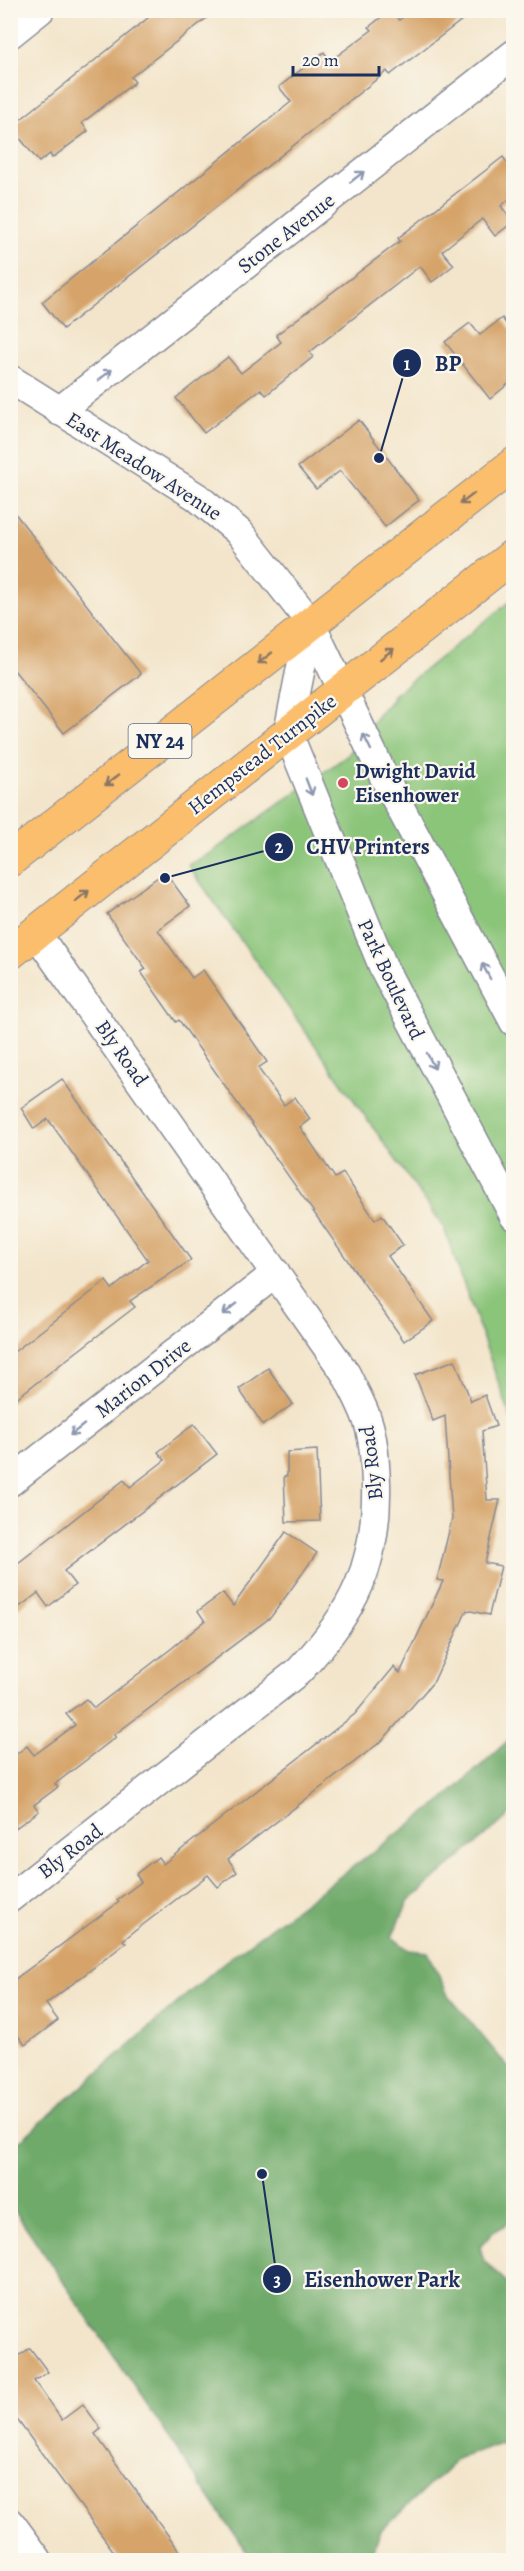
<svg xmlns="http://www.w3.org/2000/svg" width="524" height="2571" font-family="Alegreya,serif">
<rect width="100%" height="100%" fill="#fbf7ec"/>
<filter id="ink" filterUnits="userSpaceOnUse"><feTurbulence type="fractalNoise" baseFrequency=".0167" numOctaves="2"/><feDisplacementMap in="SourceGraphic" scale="12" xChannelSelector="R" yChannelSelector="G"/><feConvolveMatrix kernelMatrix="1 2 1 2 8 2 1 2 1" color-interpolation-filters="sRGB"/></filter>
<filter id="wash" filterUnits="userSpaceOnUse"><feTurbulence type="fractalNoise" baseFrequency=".008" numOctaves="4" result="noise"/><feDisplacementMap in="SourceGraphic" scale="24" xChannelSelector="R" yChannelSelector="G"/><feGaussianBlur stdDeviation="1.35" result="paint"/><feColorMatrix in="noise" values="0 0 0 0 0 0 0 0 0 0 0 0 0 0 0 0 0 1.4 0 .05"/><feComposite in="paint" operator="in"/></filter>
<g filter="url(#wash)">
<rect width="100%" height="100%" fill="#f3e5cb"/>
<path fill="#8bc57a" stroke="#537a6c" stroke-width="1.5" d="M513,599V1424L444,1228L188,865L209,854L348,755L382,710L394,698L392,696Z"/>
<path fill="#70aa6a" stroke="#466c64" stroke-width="1.5" d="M513,1736V1812L408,1902L392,1937L409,1950L428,1952L448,1995L513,2073V2220L492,2233L480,2247L484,2261L513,2288V2451L500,2443L457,2459L381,2531L369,2560H252L11,2205V2152L13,2147L223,1963L444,1799Z"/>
<g id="blocks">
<g fill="#d6a46b">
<path d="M158,10H217L131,77L135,82L82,123L88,131L52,158L50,154L39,162L11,127Z"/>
<path d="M390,10L399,20L412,10H475L390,75L387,71L63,329L42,302L291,102L279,87L324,52L330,61L372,30L369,27Z"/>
<path d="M503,157L513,171V196L501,206L513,222L495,236L482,219L442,251L454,265L432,282L420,266L310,352L313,357L266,395L261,389L204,433L176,398L228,357L241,373L281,342L276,335L400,241L398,238Z"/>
<path d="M502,318L513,333V380L490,399L445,342L470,323L480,335Z"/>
<path d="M359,420L419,500L385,527L340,471L316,489L298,467Z"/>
<path d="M10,507L141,674L64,733L10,665Z"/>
<path d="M165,872L190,906L158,930L192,978L203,970L267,1062L258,1068L284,1105L295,1097L310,1119L300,1127L335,1178L343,1173L375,1220L382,1215L403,1245L388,1256L433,1321L404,1341L179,1020L176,1022L141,972L146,969L107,914Z"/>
<path d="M62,1079L191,1260L130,1301L135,1307L10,1403V1355L106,1281L112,1289L148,1260L48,1119L34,1129L21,1108Z"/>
<path d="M455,1360L471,1401L485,1395L496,1426L482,1431L487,1500H500L485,1563L501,1566L489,1615L467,1610L434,1681L383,1740L228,1859L237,1872L218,1887L208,1875L123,1940L126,1943L46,2004L58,2020L25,2045L10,2025V1983L119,1902L117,1900L141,1882L136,1874L158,1857L163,1864L355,1714L394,1667L400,1673L443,1581L437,1580L452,1519L445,1416L433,1421L415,1375Z"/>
<path d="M268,1368L293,1404L263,1425L239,1389Z"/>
<path d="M194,1424L217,1454L64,1571L75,1585L48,1607L38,1593L10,1614V1563H18L124,1480L130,1487L165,1460L158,1452Z"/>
<path d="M317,1450L320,1521L286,1522L284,1476H287V1452Z"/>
<path d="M286,1532L317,1553L271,1617L114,1735L116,1737L55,1784L58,1787L34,1805L39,1811L10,1832V1759L27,1746L34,1755L75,1725L66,1714L86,1699L94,1708L172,1648L205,1621L198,1611L223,1593L233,1606Z"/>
<path d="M10,2348L17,2357L30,2348L48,2372L34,2381L62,2420L83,2404L101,2429L95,2434L186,2560H120L10,2410Z"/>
</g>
</g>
</g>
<g filter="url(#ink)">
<use href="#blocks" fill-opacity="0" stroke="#878a94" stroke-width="1.5"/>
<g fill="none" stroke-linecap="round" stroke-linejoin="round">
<defs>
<g id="minor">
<path d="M10,34L40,10"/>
<path d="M10,379L197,497L240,533L310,622L384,777L514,1022"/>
<path d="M59,411L514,54"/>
<path d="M310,622L288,733L384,969L514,1216"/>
<path d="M10,1482L276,1273"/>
<path d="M10,1898L299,1671C354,1612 378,1564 376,1483C375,1462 374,1439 367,1419C362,1404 353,1389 346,1374L36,933"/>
<path d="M10,2522L38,2560"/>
</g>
<g id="major">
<path d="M10,860L514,464"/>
<path d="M10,953L514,555"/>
</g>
</defs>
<use href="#minor" stroke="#878a94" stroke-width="31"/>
<use href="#major" stroke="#878a94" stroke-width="35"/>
<use href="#minor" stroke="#fff" stroke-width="28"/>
<use href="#major" stroke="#fabe6d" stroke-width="33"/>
</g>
<defs><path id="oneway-shaft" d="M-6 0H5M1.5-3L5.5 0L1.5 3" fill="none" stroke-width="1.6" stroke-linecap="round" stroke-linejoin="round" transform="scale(1.5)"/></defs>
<g stroke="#8d97ae">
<use href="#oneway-shaft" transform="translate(357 177) rotate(-38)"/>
<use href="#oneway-shaft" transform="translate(105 375) rotate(-38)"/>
<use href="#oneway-shaft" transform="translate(367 742) rotate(-116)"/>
<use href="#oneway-shaft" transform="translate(309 787) rotate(69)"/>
<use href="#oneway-shaft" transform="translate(486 971) rotate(-118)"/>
<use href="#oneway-shaft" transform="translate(431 1061) rotate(63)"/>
<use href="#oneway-shaft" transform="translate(230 1309) rotate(142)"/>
<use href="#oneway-shaft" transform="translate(77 1430) rotate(142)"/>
</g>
<g stroke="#8a7666">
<use href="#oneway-shaft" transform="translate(467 499) rotate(142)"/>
<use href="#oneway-shaft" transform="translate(387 654) rotate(-38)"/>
<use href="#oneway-shaft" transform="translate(265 658) rotate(142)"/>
<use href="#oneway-shaft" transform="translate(112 780) rotate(142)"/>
<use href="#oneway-shaft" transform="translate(82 896) rotate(-38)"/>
</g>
</g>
<circle fill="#d1495b" stroke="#fbf7ec" stroke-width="2" cx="343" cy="783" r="6"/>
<g text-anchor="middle" stroke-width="4.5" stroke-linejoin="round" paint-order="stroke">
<rect fill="#fbf7ec" stroke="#5e6b89" stroke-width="1.5" x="128.5" y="724" width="63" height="34" rx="4.5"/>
<g font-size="20" font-weight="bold" fill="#1b2f5e">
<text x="160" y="748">NY 24</text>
</g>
<g font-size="21" fill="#1b2f5e" stroke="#fbf7ec">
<text transform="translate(286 233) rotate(-38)" y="7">Stone Avenue</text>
<text transform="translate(144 466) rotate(33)" y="7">East Meadow Avenue</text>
<text transform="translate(262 754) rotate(-38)" y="7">Hempstead Turnpike</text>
<text transform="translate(391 979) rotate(65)" y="7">Park Boulevard</text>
<text transform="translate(122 1053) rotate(55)" y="7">Bly Road</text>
<text transform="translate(143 1378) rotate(-38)" y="7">Marion Drive</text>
<text transform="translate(371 1463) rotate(-97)" y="7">Bly Road</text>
<text transform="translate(70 1851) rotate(-38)" y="7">Bly Road</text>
</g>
<g font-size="21" font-weight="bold" fill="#1b2f5e" stroke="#fbf7ec" text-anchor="start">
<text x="355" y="778">Dwight David<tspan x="355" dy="24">Eisenhower</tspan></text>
</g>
</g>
<path fill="none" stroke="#1b2f5e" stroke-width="2" d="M379 458L407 363M165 878L279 847M262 2174L277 2279"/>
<g fill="#1b2f5e" stroke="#fbf7ec" stroke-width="2">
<circle cx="379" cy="458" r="6"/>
<circle cx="165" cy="878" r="6"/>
<circle cx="262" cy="2174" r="6"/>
<circle cx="407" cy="363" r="15"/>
<circle cx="279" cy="847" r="15"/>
<circle cx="277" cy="2279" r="15"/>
</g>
<g font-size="18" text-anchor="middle" font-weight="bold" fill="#fff">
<text x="407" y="370">1</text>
<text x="279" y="853">2</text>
<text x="277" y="2286">3</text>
</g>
<g font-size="22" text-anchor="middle" font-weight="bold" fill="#1b2f5e" stroke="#fbf7ec" stroke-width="4.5" stroke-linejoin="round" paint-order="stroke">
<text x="448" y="371">BP</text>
<text x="368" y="854">CHV Printers</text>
<text x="382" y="2287">Eisenhower Park</text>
</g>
<rect width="524" height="2571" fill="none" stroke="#fbf7ec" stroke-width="36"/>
<path d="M293 66v9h86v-9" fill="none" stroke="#1b2f5e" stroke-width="3"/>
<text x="302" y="66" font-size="18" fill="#1b2f5e" stroke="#fbf7ec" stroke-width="4.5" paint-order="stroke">20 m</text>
</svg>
